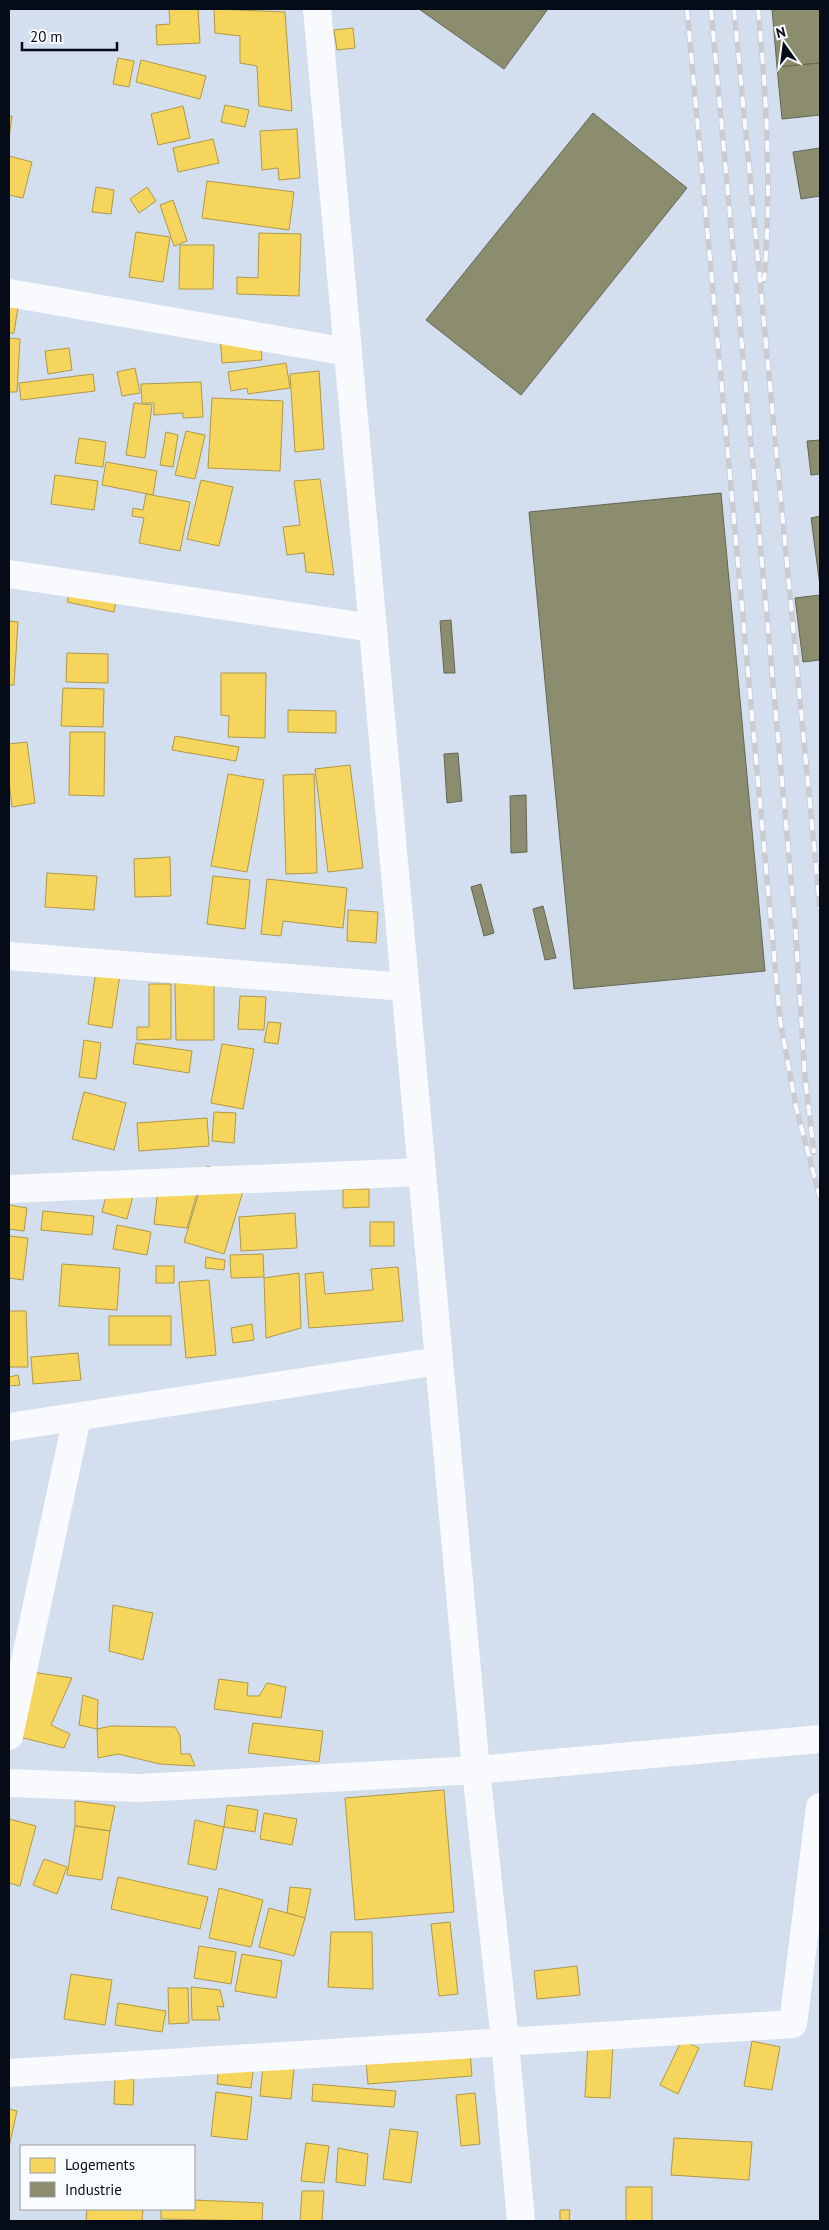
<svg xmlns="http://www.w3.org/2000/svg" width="829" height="2230" font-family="'PT Sans',sans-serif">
<rect width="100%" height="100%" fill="#d3deef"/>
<g fill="#f6d55c" stroke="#ae9948">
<path d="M169,9H198L200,43L157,45L156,25L170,24Z"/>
<path d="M214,9L285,12L292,111L259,106L257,66L240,63V36L215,33Z"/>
<path d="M353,28L355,48L337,50L334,30Z"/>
<path d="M118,58L134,61L129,87L113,84Z"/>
<path d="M141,60L206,76L200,99L136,82Z"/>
<path d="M225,105L249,110L245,127L221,122Z"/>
<path d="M183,106L190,138L158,145L151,114Z"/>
<path d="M9,116H12L9,139Z"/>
<path d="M297,129L300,178L279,180L278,168L262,170L260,131Z"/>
<path d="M213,139L219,163L178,172L173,148Z"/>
<path d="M9,156L32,162L23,198L9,195Z"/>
<path d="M207,181L294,192L289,230L202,218Z"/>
<path d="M96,187L114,190L111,214L92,212Z"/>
<path d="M147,187L156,201L139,213L130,199Z"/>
<path d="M173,200L187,241L174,246L160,205Z"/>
<path d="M136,232L170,237L163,282L129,277Z"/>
<path d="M259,233L301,234L299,296L237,294V277L258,278Z"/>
<path d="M180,245H214L213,289H179Z"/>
<path d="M9,292L20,293L14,333H9Z"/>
<path d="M260,331L262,360L222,363L220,334Z"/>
<path d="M9,338L20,339L17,392H9Z"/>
<path d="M69,348L72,370L48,374L45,351Z"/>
<path d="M286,363L290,388L248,394L247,388L231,391L228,372Z"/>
<path d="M135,368L140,393L122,396L117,372Z"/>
<path d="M319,371L324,449L295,452L290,374Z"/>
<path d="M93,374L95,391L21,400L19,383Z"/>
<path d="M201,382L203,417L183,418V413L154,415V403H142L141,384Z"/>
<path d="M212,398L283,401L280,471L208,468Z"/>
<path d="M134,403L152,405L145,458L126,455Z"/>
<path d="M186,431L205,435L195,479L175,475Z"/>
<path d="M166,432L178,435L173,467L160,465Z"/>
<path d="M79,438L106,442L103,467L75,463Z"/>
<path d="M106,462L157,471L153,495L102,485Z"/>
<path d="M55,475L98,481L94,510L51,504Z"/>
<path d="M320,479L334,575L306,572L304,553L287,555L283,527L300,525L294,481Z"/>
<path d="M201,480L233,487L219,546L187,539Z"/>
<path d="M146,494L190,502L180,551L139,543L144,518L132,516L133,508L143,510Z"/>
<path d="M71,582L118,592L114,612L67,602Z"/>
<path d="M9,621L18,622L14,685H9Z"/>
<path d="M67,653L108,654V683L66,682Z"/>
<path d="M221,673H266L265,738L228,737L229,716L221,715Z"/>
<path d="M63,688L104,689L103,727L61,726Z"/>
<path d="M288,710L336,711V733L288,732Z"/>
<path d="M70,732H105L104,796L69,795Z"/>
<path d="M175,736L239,747L236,761L172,750Z"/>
<path d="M27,742L35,803L12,807L9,781V744Z"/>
<path d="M350,765L363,868L328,872L315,769Z"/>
<path d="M228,774L264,780L247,872L211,866Z"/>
<path d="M314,774L317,873L286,874L283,775Z"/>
<path d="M170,857L171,896L135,897L134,859Z"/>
<path d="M47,873L97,876L94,910L45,907Z"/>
<path d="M213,876L250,880L245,929L207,924Z"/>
<path d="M267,879L347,888L343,928L283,921L281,936L261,934Z"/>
<path d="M348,910L378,912L376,943L347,941Z"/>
<path d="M96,971L120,974L112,1028L88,1024Z"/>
<path d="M214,981V1040H176L175,982Z"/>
<path d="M149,984H171V1039L137,1040V1027H149Z"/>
<path d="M240,996L266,997L264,1030L238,1029Z"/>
<path d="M268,1022L281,1023L278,1044L264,1042Z"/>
<path d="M84,1040L101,1043L96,1079L79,1077Z"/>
<path d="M136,1043L192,1051L189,1073L133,1064Z"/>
<path d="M222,1044L254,1049L243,1109L211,1103Z"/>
<path d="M84,1092L126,1103L114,1150L72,1139Z"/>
<path d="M214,1112L236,1113L234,1143L212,1141Z"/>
<path d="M207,1118L209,1146L139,1151L137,1123Z"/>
<path d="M207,1166L247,1178L224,1254L184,1242Z"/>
<path d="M160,1171L203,1173L187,1228L154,1224Z"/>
<path d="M110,1181L135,1188L127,1219L102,1212Z"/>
<path d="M343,1189H369V1207L343,1208Z"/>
<path d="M9,1205L27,1208L24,1231L9,1229Z"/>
<path d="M43,1211L94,1216L92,1235L41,1230Z"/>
<path d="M295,1213L297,1248L241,1251L239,1217Z"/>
<rect x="370" y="1222" width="24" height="24"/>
<path d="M117,1225L151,1232L147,1255L113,1249Z"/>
<path d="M9,1236L28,1238L23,1280L9,1278Z"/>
<path d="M263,1254L264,1277L231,1278L230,1255Z"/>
<path d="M206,1257L225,1260L224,1270L205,1268Z"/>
<path d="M62,1264L120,1268L117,1310L59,1306Z"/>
<rect x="156" y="1266" width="18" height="17"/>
<path d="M398,1267L403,1321L309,1328L305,1274L323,1272L325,1294L373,1290L371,1269Z"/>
<path d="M299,1273L301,1328L266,1338L264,1278Z"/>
<path d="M209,1280L216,1355L186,1358L179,1282Z"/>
<path d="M9,1311H26L28,1367H9Z"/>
<rect x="109" y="1316" width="62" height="29"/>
<path d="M252,1324L254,1340L233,1343L231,1328Z"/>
<path d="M78,1353L81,1380L33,1384L31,1357Z"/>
<path d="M18,1375L20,1385L9,1386V1377Z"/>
<path d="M113,1605L153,1613L143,1660L109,1651Z"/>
<path d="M32,1672L72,1678L51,1725L70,1734L64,1748L19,1737Z"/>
<path d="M219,1679L248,1683L247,1696H259L267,1683L286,1687L281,1718L214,1709Z"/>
<path d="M83,1695L98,1700L97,1729L79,1725Z"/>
<path d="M253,1723L323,1731L319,1762L248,1753Z"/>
<path d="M111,1726L175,1727L180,1735L181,1754H190L195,1766L160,1764L118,1754L98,1758L97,1729Z"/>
<path d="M444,1790L454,1912L355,1920L345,1798Z"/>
<path d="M75,1801L115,1806L110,1831L75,1826Z"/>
<path d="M227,1805L258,1810L255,1832L224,1827Z"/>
<path d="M264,1813L297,1819L292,1845L260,1839Z"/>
<path d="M9,1819L36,1826L20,1886L9,1883Z"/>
<path d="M195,1820L224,1827L216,1870L188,1864Z"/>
<path d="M75,1826L110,1831L102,1880L67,1875Z"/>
<path d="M44,1859L67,1867L57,1894L33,1885Z"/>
<path d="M118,1877L208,1897L200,1929L111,1909Z"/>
<path d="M290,1887L311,1889L305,1918L287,1913Z"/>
<path d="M219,1888L263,1900L251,1947L209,1938Z"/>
<path d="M269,1908L305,1918L294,1956L259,1947Z"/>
<path d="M450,1922L458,1994L439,1996L431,1924Z"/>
<path d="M331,1932H372L373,1989L328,1987Z"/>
<path d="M199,1946L236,1952L231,1984L194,1978Z"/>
<path d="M242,1954L282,1961L276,1998L235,1991Z"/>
<path d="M577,1966L580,1995L537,1999L534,1971Z"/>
<path d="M71,1974L112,1980L105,2025L64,2019Z"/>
<path d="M191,1987L220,1990L224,2007L217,2006L220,2020H192Z"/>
<path d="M168,1988H188L189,2023L169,2024Z"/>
<path d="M118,2003L166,2011L162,2032L115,2025Z"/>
<path d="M682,2040L699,2048L678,2094L660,2085Z"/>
<path d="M752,2041L780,2047L772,2090L744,2086Z"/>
<path d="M588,2043L613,2045L610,2098L585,2097Z"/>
<path d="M265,2046L296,2049L291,2099L260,2096Z"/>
<path d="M470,2052L472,2076L368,2084L366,2061Z"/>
<path d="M220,2054L255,2057L251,2088L217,2084Z"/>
<path d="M115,2079H134L133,2105L114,2104Z"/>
<path d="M313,2084L396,2091L394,2107L312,2101Z"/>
<path d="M216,2092L252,2097L247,2140L211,2136Z"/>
<path d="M475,2093L480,2144L461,2146L456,2095Z"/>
<path d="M9,2109L17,2111L9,2147Z"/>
<path d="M390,2129L418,2132L411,2183L383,2179Z"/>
<path d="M674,2138L752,2142L749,2180L671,2175Z"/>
<path d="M306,2143L329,2146L324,2183L301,2181Z"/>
<path d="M338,2148L368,2154L365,2186L336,2182Z"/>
<rect x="626" y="2187" width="26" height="34"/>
<path d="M302,2191H324L322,2221H300Z"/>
<path d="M194,2200L263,2203L262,2221L161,2219V2209H194Z"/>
<path d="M87,2209H143L142,2221H86Z"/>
<path d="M560,2210H570L569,2221H560Z"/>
</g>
<g fill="#8c8c6e" stroke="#646654">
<path d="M419,9H548L504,69Z"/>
<path d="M772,9H820V63L777,67Z"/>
<path d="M820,63V115L782,119L777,67Z"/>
<path d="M593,113L687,188L521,395L426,320Z"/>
<path d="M820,148V196L801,199L793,152Z"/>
<path d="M820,440V474L811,475L807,441Z"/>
<path d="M721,493L765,971L574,989L529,512Z"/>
<path d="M820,516V586L811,518Z"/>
<path d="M820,595V660L803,662L795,598Z"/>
<path d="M451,620L455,673H444L440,621Z"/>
<path d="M458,753L462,801L447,803L444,754Z"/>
<path d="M526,795L527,852L511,853L510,796Z"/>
<path d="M481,884L494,933L484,936L471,887Z"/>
<path d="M543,906L556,958L545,960L533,909Z"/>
</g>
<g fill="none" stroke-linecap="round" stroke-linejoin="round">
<g stroke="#f8fafd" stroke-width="28">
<path d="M9,293L348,352"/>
<path d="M9,574L373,628"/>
<path d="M9,956L405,987"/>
<path d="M9,1189L422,1172"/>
<path d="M9,1783L140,1788L476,1770"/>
<path d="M9,2073L793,2024L820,1807"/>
</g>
<g stroke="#f8fafd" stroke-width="28">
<path d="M317,9L476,1770L505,2041L521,2221"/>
<path d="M9,1427L439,1361"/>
<path d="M9,1736L77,1417"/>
<path d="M476,1770L820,1739"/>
</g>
<defs>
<g id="rail">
<path d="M687,9L780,1020L796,1107L820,1198"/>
<path d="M711,9L795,922L805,1078L814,1153"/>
<path d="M734,9L820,909"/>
<path d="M758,9C767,99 772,190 764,281"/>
</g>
</defs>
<use href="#rail" stroke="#caccd1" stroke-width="5.5"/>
<use href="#rail" stroke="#f8fbff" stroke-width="4" stroke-dasharray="11" stroke-linecap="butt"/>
</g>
<rect width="829" height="2230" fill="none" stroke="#050c18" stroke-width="20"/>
<rect x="20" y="2145" width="175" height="65" fill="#f8fbff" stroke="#979ba3"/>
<rect x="30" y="2158" width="25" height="15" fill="#f6d55c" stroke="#979ba3"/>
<text x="65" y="2170" font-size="15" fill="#050c18">Logements</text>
<rect x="30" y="2182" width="25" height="15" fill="#8c8c6e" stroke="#979ba3"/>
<text x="65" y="2195" font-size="15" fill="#050c18">Industrie</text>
<g transform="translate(784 45) rotate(346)" stroke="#f8fbff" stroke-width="4" paint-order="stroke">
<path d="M0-4L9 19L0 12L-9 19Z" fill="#050c18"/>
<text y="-8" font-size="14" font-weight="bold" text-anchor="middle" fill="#050c18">N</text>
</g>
<path d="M22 42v8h95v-8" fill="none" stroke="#050c18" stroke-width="2.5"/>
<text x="30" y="42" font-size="15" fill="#050c18" stroke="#f8fbff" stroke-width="4" paint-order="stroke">20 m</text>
</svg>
